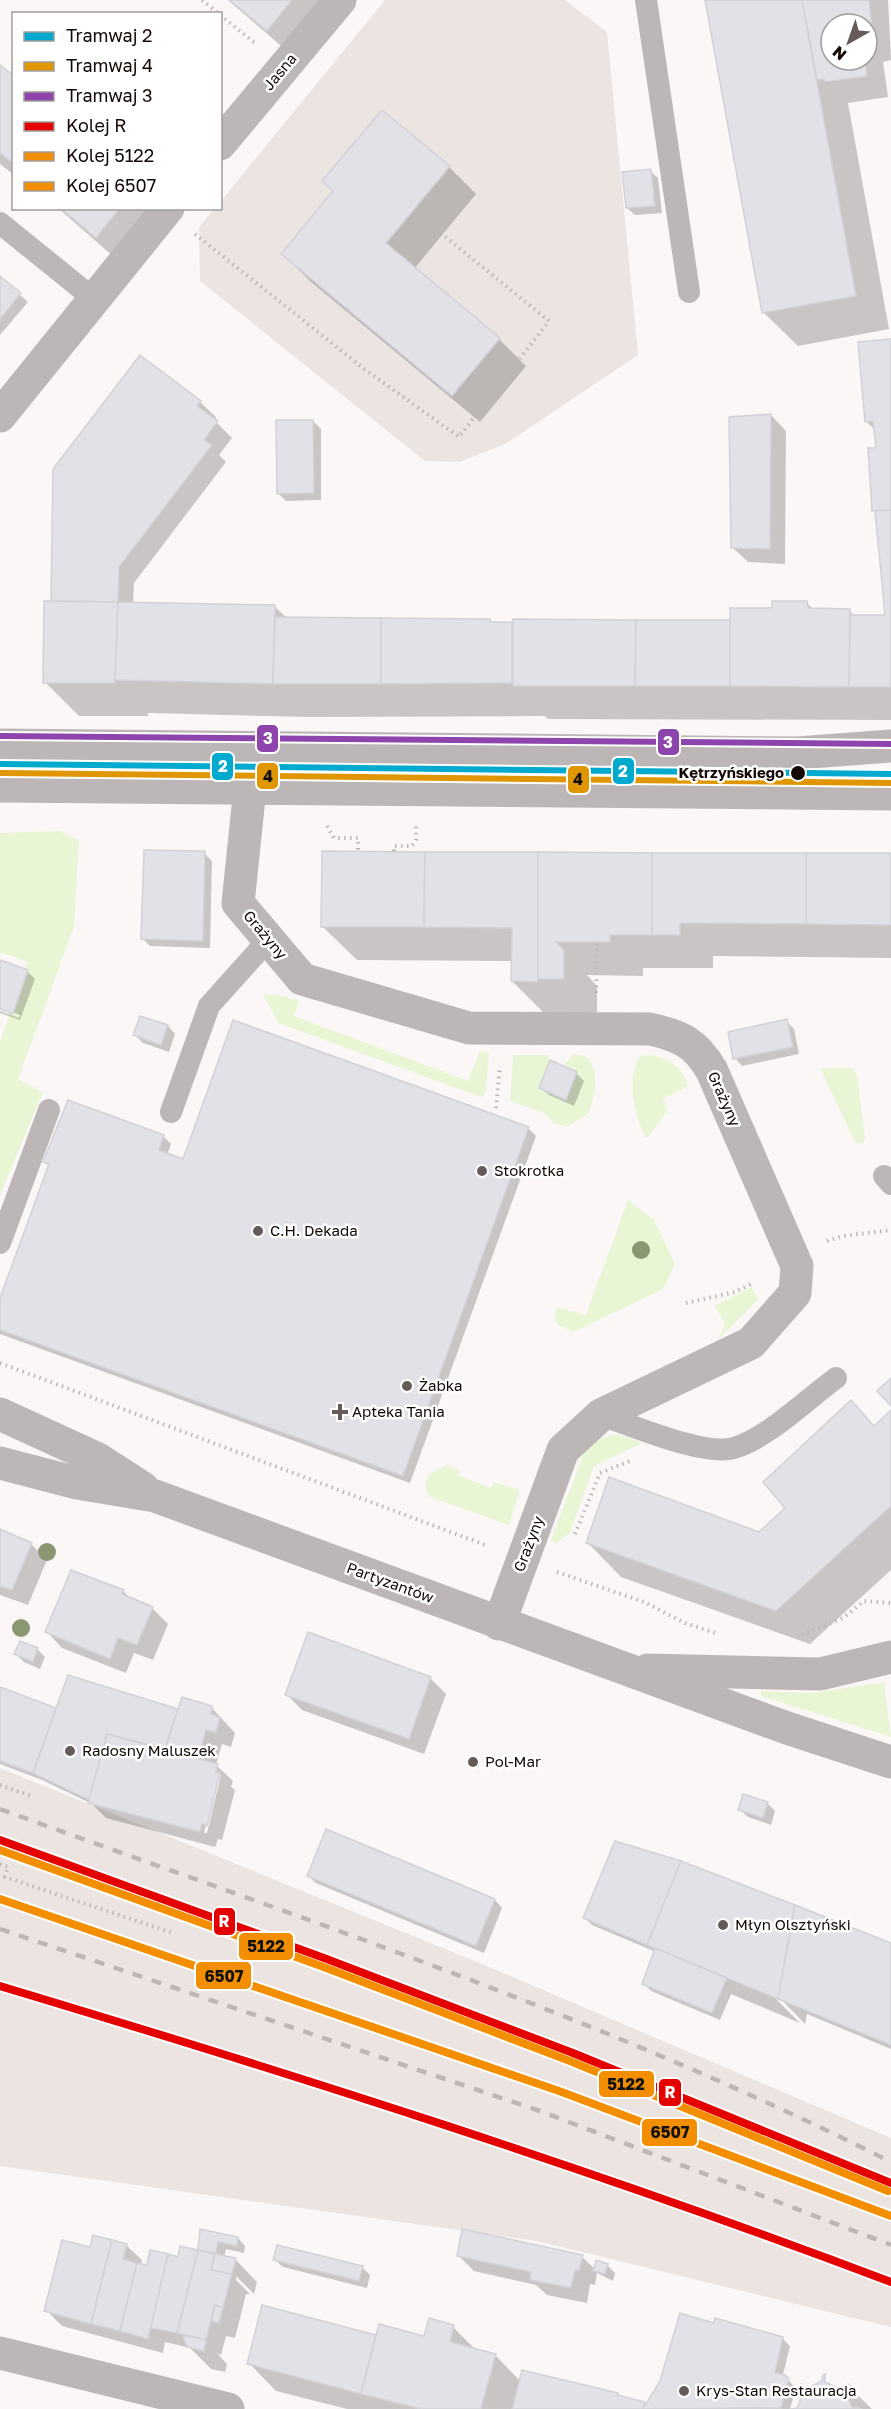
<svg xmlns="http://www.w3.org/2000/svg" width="891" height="2409" font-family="'Golos Text',sans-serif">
<rect width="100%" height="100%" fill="#fbf7f6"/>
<g fill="#ebe4e1">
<path d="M385,0H565L607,32L638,355L507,443L460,462L425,461L200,281L199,227L214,209L220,208L221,201Z"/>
<path d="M0,1768L482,1964L891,2138V2327L537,2241L0,2166Z"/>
</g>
<g fill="#e8f6d6">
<path d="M59,831L79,840L74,927L18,1079L43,1092L0,1195V1042L28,962L0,952V833Z"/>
<path d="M263,994L280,995L299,1001L294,1016L468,1081L480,1051L489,1053L486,1092L481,1097L278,1023Z"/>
<path d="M574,1054L587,1057C601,1073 594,1095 589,1113L567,1127L554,1123L545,1113L510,1101L513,1055H548L550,1060L539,1088L566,1100L577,1072L563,1066Z"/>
<path d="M652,1055C670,1060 683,1067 688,1086L663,1099L667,1111L648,1137H645C634,1114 626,1078 640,1056Z"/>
<path d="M820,1068H852L857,1074L865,1137L863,1143L856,1144Z"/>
<path d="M628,1200L654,1220L675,1264L663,1289L574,1332L558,1325L554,1317L556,1307L586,1315Z"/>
<path d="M752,1287L758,1299L717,1341L725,1325L715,1306Z"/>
<path d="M617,1434L642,1443L594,1466L570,1533L556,1543L551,1540L584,1453C594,1442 602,1436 617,1434Z"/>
<path d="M447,1465L460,1470L458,1475L491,1488L494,1482L520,1490L509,1525L430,1497L425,1487L428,1475Z"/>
<path d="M884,1682L891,1737L761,1696V1691L812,1693Z"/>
</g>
<g fill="#0003" fill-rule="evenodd">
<path d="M228,0H332L302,64Z"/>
<path d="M706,0H888L891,60L883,62L888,97L848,103L889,329L798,346L764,313ZM831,24H867V60H831Z"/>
<path d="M0,67L14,78V175L0,164Z"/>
<path d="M449,167L476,194L414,269L499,339L526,366L480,422L310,281L283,254Z"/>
<path d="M650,171L658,178L662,213L635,215L627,208Z"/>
<path d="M58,208H167L130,271Z"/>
<path d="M0,278L28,302L0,335Z"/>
<path d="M891,341V720L548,719L545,716L308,717L148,713V716H79L45,682L53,602L55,470L140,357L200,402L216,417L214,420L232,438L219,455L226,462L134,583L133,604L274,606L287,618L490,620L493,623L731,621L807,603L813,609L849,610L855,617L886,616L870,449H877L875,430L866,421Z"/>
<path d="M771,415L786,431L785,564L748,562L732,547Z"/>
<path d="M313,421L321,429V500L286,501L278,493Z"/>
<path d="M204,853L212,861L210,948L150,946L142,938Z"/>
<path d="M891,854V958L713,956V968H643V976L587,975L597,986V1012L546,1015L512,981L513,961L357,960L323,927Z"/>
<path d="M0,962L27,971L35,979L20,1020L0,1013V1011L19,1018L20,1015L0,1007Z"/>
<path d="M141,1018L168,1026L175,1034L169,1052L143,1043L135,1035Z"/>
<path d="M786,1021L794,1029L799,1054L742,1066L735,1058Z"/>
<path d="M576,1073L584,1081L574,1106L549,1095L541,1088Z"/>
<path d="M528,1128L536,1136L410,1483L0,1334V1303L50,1167L45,1162L163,1136L171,1144L167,1155L184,1161Z"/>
<path d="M851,1403L875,1427L891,1412V1570L810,1644L621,1577L588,1543L759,1533L787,1509Z"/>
<path d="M0,1531L31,1544L47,1560L28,1605L0,1595Z"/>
<path d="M123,1591L132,1600L152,1608L168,1624L153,1660L134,1653L126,1673L62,1648L47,1632Z"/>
<path d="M20,1643L38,1650L45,1657L40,1669L24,1662L16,1654Z"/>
<path d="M430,1678L446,1694L424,1754L302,1710L286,1694Z"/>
<path d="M0,1688L57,1710L179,1712L211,1707L235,1733L231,1747L222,1744L216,1765L233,1781L231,1787L235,1790L222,1840L218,1839L215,1847L106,1818L92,1804L42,1780L0,1764ZM218,1775H221L207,1833H204Z"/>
<path d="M767,1803L775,1811L771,1825L748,1817L740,1810Z"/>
<path d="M327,1831L495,1900L502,1908L484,1953L316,1883L308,1876Z"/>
<path d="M585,1918L891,1944V2049L807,2014L805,2024L774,1992L772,1995L800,2023L731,1994L720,2020L651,1991L643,1983L656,1952L592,1925Z"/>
<path d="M202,2231L238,2238L245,2246L244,2253L226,2249L224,2257L235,2259L257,2282L254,2294L236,2276V2280L250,2294H246L235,2338L226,2336L221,2355L217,2353L227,2364L225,2372L211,2369L190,2348L165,2342L163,2353L62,2326L46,2310L91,2249L126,2245L142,2260L141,2265L148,2267L198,2251Z"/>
<path d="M459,2256L582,2257L595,2269L607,2265L615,2273L613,2281L597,2273L595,2285L590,2284L587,2303L547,2295L536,2285L474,2271Z"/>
<path d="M275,2260L362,2267L370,2275L367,2288L283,2267Z"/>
<path d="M263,2307L377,2337H425L453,2327L477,2351L495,2355L520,2381L617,2394L646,2404L661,2382L716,2320L783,2339L790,2346L783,2375L796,2388L790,2409H347L276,2391L249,2363Z"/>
<path d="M825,2382L843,2392L848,2386L872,2409H798L806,2390Z"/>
</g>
<g fill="#e2e1e7" stroke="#d3d1d7" stroke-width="1.5">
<path d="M229,0H292L267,31Z"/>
<path d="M705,0H802L856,296L762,313Z"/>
<path d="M802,0H869L873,38L867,39V24H831V60H865L867,76L824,82V79L817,80Z"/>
<path d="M0,65L14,76V164L0,153Z"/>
<path d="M382,110L450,166L386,243L500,338L452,396L281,254L333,191L322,181Z"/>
<path d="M651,169L655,206L626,208L622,172Z"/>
<path d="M60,208H120L96,238Z"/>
<path d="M0,276L21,293L0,319Z"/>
<path d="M891,339V510L872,511L868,448H876L873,421L865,422L858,342Z"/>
<path d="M140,355L201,401L197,406L218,421L204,440L212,445L119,567L118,602L51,601L53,469Z"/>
<path d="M771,414L770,549L731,548L729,417Z"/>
<path d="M276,420H313L314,493L277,494Z"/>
<path d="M891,510V687H849L850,615H885L875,511Z"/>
<path d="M44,601L118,602L115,683H43Z"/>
<path d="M772,601H807L808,608L850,609L849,687L730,686V608H772Z"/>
<path d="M118,602L275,605L273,684L115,680Z"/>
<path d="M275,617L381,618V684H273Z"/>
<path d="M381,618L490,619V622H512V683L381,684Z"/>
<path d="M513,619L636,620L635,686H513Z"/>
<path d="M636,620H730V686H635Z"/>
<path d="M144,850L205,851L203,941L141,939Z"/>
<path d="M322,851L425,852L424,927H321Z"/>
<path d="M425,852H538V982L511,981L512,928L424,927Z"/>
<path d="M538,852L652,853V935H610V942H556L564,950V979H538Z"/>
<path d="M652,853H806V924L680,923V935H652Z"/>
<path d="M806,853H891V925L806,924Z"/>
<path d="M0,960L28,970L13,1014L0,1009Z"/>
<path d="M140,1016L168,1025L161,1045L133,1035Z"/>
<path d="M787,1019L793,1047L733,1059L728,1032Z"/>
<path d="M233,1020L529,1127L403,1476L0,1330V1298L49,1164L43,1162L68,1100L164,1135L159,1150L183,1159Z"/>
<path d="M550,1060L577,1072L566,1100L539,1088Z"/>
<path d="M891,1378V1406L877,1391Z"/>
<path d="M851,1400L874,1426L891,1410V1506L776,1611L586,1543L609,1477L759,1532L785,1508L763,1482Z"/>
<path d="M0,1529L32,1543L12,1590L0,1586Z"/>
<path d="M71,1570L124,1590L122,1594L153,1607L137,1645L118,1638L110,1659L45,1632Z"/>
<path d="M308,1632L431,1677L409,1739L285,1695Z"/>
<path d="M20,1641L38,1648L33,1662L14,1654Z"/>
<path d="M68,1675L178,1709L165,1749L107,1734L89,1800L33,1773Z"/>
<path d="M0,1687L56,1708L33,1773L0,1761Z"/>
<path d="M182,1697L212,1706L211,1714L220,1717L216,1733L206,1730L198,1759L165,1749Z"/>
<path d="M107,1734L218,1764L216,1772L220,1773L207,1826L202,1824L200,1832L88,1803Z"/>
<path d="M743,1794L768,1802L763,1818L738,1810Z"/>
<path d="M326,1829L495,1899L476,1946L307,1876Z"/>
<path d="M615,1841L681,1861L647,1945L583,1918Z"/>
<path d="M681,1861L795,1905L778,1999L647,1945Z"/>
<path d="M795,1905L891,1943V2045L778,1999Z"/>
<path d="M655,1948L727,1978L712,2013L642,1984Z"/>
<path d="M200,2229L238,2237L237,2246L218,2242L216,2254L198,2250Z"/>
<path d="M462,2229L583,2255L579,2271L575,2270L571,2288L530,2280L531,2272L457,2256Z"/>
<path d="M93,2235L112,2240L91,2324L44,2311L62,2240L90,2247Z"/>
<path d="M112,2240L127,2244L123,2259L137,2263L120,2331L91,2324Z"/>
<path d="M277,2245L363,2266L359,2281L273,2260Z"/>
<path d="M180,2246L198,2250L177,2333L150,2328L168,2254L178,2257Z"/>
<path d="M150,2250L168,2254L148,2339L120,2331L137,2263L147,2265Z"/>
<path d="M198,2250L215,2254L211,2270L232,2274L223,2308L215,2305L206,2340L177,2333Z"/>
<path d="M215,2254L236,2258L232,2274L211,2270Z"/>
<path d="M596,2260L608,2264L605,2274L593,2271Z"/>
<path d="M215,2305L223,2308L219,2323L211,2321Z"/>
<path d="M262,2305L376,2335L361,2394L247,2364Z"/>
<path d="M680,2313L714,2323L715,2318L783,2337L775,2373L785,2375L789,2379L781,2408L643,2409L660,2381Z"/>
<path d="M429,2318L454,2325L450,2342L496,2354L481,2409H421L361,2394L379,2324L424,2336Z"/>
<path d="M183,2335L206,2340L204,2351L187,2347Z"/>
<path d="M522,2370L618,2393L617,2395L645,2402L643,2409H512Z"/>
<path d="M825,2374V2382L843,2390L848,2384L851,2386L846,2392L852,2407L862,2409H790L797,2408L804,2391L798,2387L801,2384L806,2389L822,2381L823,2375Z"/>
</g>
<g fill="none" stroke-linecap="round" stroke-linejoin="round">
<g stroke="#bcb7b7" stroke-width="4" stroke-dasharray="1.5 4.5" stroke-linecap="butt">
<path d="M202,0L219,14"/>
<path d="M220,15L255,43"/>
<path d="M195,234L363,368L459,437L549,321L422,218"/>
<path d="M327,826L334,838H358V851"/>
<path d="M394,851V846H412L416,840V825"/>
<path d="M596,993L597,942"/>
<path d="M496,1108L500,1066"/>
<path d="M827,1241L843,1236L891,1230"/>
<path d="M686,1303L735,1292L751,1284"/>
<path d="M0,1363L488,1546"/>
<path d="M575,1534L600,1473L630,1461"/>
<path d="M557,1572L644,1602L685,1623L715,1633"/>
<path d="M802,1635L843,1618L864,1601L891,1603"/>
<path d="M0,1785L34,1797"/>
<path d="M0,1864L8,1867L5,1877L173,1933"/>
</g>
<g stroke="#bcb6b6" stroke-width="22">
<path d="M646,0L689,292"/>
<path d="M0,223L94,299"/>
<path d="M171,1112L209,1006L269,939"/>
<path d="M884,1176L891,1184"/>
<path d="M0,1243L49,1110"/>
<path d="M601,1415C631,1425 705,1457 734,1448C769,1437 806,1400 836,1378"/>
</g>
<g stroke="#bcb6b6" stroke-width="33">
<path d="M220,144L340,0"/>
<path d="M0,416L168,208"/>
<path d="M250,788L238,903L302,979L469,1028L650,1029C681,1036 696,1043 712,1071L797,1266L795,1293L751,1343L601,1415L563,1450L499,1624"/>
<path d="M0,2353L228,2409"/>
</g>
<g stroke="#bcb6b6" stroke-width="33">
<path d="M0,745L798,753L891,746"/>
<path d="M0,786L891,794"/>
<path d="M0,1414L98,1459L143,1488"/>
<path d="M0,1463L77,1483L155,1496L787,1728L891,1762"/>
<path d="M648,1670L820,1674L891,1657"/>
</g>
<g stroke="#bcb7b6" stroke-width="4.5" stroke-dasharray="10 10" stroke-linecap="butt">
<path d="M0,1809C299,1918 606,2018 891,2162"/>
<path d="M0,1929L540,2111L891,2245"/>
</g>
<defs>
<g id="rail-1">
<path d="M0,1840L324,1958L573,2053L891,2183"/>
<path d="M0,1986C300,2076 598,2171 891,2282"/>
</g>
<path id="rail-2" d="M0,1850L321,1966L570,2061L888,2191"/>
<path id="rail-3" d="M0,1899L559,2091L891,2216"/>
</defs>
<use href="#rail-1" stroke="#fff" stroke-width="12"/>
<use href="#rail-2" stroke="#fff" stroke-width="12"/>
<use href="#rail-3" stroke="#fff" stroke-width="12"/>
<use href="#rail-1" stroke="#e50000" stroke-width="8"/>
<use href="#rail-2" stroke="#f38e00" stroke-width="8"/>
<use href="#rail-3" stroke="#f38e00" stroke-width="8"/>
<defs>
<path id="tram-1" d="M0,764L891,774"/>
<path id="tram-2" d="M0,773L891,783"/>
<path id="tram-3" d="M0,736L891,744"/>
</defs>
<use href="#tram-1" stroke="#fff" stroke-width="10"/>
<use href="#tram-2" stroke="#fff" stroke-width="10"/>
<use href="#tram-3" stroke="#fff" stroke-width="10"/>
<use href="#tram-1" stroke="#00a9ce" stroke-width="6"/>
<use href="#tram-2" stroke="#e09600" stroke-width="6"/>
<use href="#tram-3" stroke="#8e44ad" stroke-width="6"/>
</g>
<g fill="#8a9773">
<circle cx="641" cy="1250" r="9"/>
<circle cx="47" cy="1552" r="9"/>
<circle cx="21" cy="1628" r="9"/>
</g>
<circle fill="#140804" stroke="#fff" stroke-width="2" cx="798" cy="773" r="8"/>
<g fill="#655c59" stroke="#fff" stroke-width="2">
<circle cx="482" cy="1171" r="6"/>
<circle cx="258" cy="1231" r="6"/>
<circle cx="407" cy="1386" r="6"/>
<path d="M337 1403h6v6h6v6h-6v6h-6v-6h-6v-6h6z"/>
<circle cx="70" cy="1751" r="6"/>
<circle cx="473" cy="1762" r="6"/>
<circle cx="723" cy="1925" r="6"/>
<circle cx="684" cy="2391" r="6"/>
</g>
<g text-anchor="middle" stroke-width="5" stroke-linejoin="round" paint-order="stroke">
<g font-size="15" fill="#140804" stroke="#fff">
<text transform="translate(280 72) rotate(-50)" y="5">Jasna</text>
<text transform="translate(265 935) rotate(50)" y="5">Grażyny</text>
<text transform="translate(724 1099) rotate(66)" y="5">Grażyny</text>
<text transform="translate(529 1544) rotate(-69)" y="5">Grażyny</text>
<text transform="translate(390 1583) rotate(20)" y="5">Partyzantów</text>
</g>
<g font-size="15" font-weight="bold" fill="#140804" stroke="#fff" text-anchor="end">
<text x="784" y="778">Kętrzyńskiego</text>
</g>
<g font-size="15" fill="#140804" stroke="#fff" text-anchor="start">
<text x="494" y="1176">Stokrotka</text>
<text x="270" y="1236">C.H. Dekada</text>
<text x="419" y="1391">Żabka</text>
<text x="352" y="1417">Apteka Tania</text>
<text x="82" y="1756">Radosny Maluszek</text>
<text x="485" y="1767">Pol-Mar</text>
<text x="735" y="1930">Młyn Olsztyński</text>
<text x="696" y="2396">Krys-Stan Restauracja</text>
</g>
</g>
<g stroke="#fff" stroke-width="2">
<rect x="256" y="724" width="23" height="29" rx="6" fill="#8e44ad"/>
<rect x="657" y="728" width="23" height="28" rx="6" fill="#8e44ad"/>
<rect x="211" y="752" width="23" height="29" rx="6" fill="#00a9ce"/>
<rect x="612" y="757" width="23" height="28" rx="6" fill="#00a9ce"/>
<rect x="256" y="762" width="23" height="28" rx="6" fill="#e09600"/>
<rect x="567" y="765" width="23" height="29" rx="6" fill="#e09600"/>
<rect x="213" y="1907" width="23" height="29" rx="6" fill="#e50000"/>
<rect x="238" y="1932" width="56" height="29" rx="6" fill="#f38e00"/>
<rect x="195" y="1961" width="57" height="29" rx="6" fill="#f38e00"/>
<rect x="598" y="2070" width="57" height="28" rx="6" fill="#f38e00"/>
<rect x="658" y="2078" width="24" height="29" rx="6" fill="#e50000"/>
<rect x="641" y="2118" width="57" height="29" rx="6" fill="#f38e00"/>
</g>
<g font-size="16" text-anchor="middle" font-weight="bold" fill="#fff">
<text x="268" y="744">3</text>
<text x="668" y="748">3</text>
<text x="223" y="772">2</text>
<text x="623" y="777">2</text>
<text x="224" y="1927">R</text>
<text x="670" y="2098">R</text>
</g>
<g font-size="16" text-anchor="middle" font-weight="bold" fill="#111">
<text x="268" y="782">4</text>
<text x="578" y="785">4</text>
<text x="266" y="1952">5122</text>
<text x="224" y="1982">6507</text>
<text x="626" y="2090">5122</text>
<text x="670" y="2138">6507</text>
</g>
<rect x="12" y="12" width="210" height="198" fill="#ffffff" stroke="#a19c9b" stroke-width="1.5"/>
<rect x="24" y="32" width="30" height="9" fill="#00a9ce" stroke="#a19c9b" stroke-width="1.5"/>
<text x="66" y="42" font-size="18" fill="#140804">Tramwaj 2</text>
<rect x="24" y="62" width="30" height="9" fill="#e09600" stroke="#a19c9b" stroke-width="1.5"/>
<text x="66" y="72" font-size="18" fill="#140804">Tramwaj 4</text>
<rect x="24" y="92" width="30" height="9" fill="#8e44ad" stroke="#a19c9b" stroke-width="1.5"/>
<text x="66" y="102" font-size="18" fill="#140804">Tramwaj 3</text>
<rect x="24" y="122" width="30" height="9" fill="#e50000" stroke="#a19c9b" stroke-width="1.5"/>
<text x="66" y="132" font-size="18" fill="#140804">Kolej R</text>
<rect x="24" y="152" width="30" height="9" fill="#f38e00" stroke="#a19c9b" stroke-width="1.5"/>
<text x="66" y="162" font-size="18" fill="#140804">Kolej 5122</text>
<rect x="24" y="182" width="30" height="9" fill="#f38e00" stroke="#a19c9b" stroke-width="1.5"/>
<text x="66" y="192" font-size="18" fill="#140804">Kolej 6507</text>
<g transform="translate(849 42) rotate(220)"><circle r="28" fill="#ffffff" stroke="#a19c9b" stroke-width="1.5"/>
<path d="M0-4.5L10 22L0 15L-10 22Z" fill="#655c59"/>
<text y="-9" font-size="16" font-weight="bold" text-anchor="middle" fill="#140804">N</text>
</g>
</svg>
